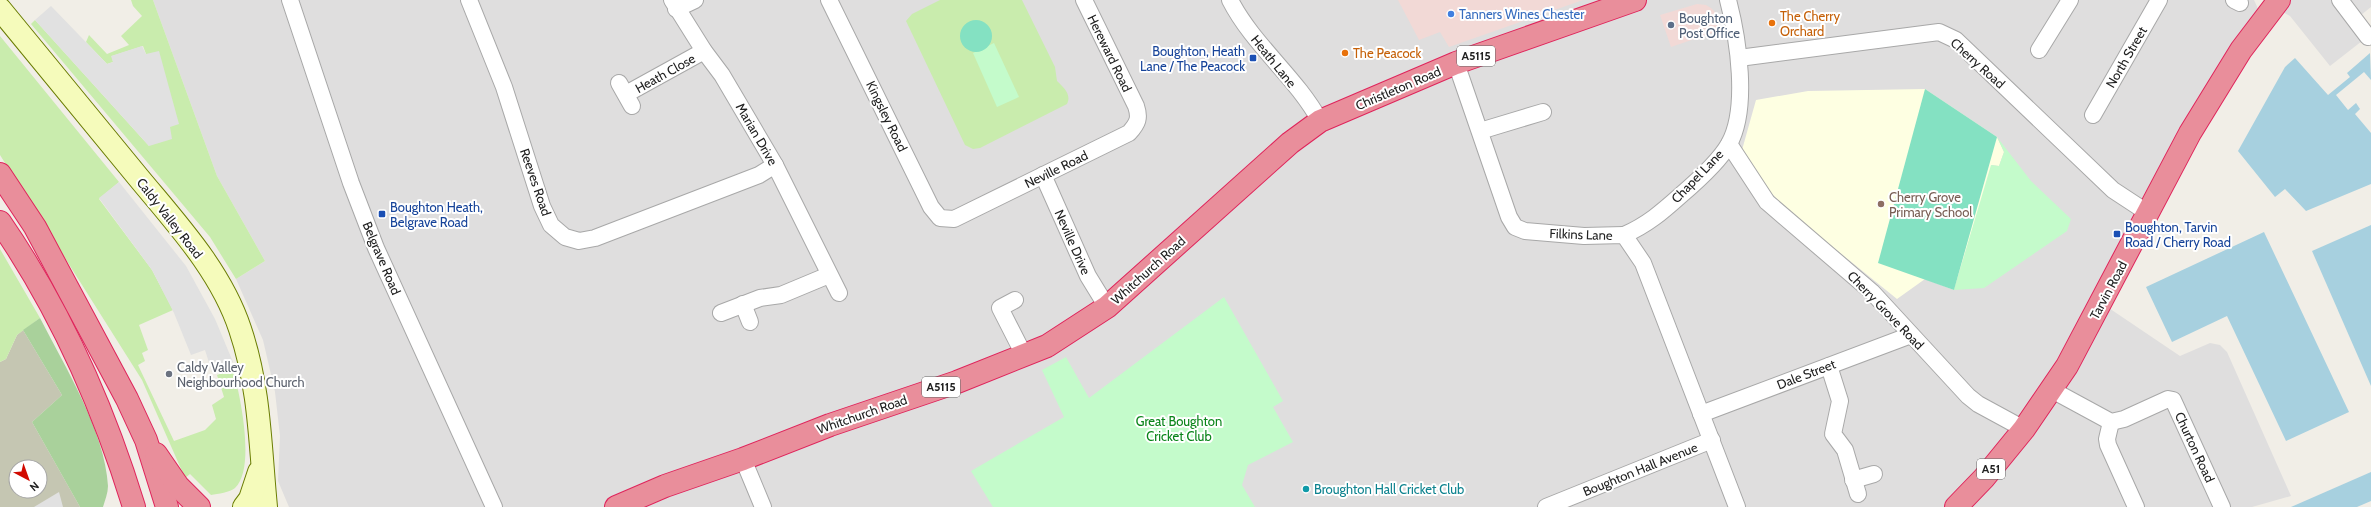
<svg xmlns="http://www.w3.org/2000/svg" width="2371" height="507" font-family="Cabin,sans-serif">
<rect width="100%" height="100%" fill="#f1eee7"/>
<g fill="#dfdede">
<path d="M153,0H2254L2260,13L2094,298L2180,356L2210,343L2220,345L2227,352L2291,496L2252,507H289L278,481L280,436L275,392L263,340L236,279L265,261L217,176Z"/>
<path d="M2291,0H2371V7L2361,15L2371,34L2330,66L2290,16L2281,11Z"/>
</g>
<g fill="#f2d9d6">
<path d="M1398,0H1583L1449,47L1440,32L1419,40Z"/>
<path d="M1697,4L1706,5L1711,8L1717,14L1721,30L1671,47L1660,15Z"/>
</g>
<path fill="#feffe2" d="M1925,89L1997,137L2004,152L1999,166L1992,165L1954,290L1925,279L1897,299L1796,217L1768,190L1742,150L1756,100L1808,91Z"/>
<path fill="#c5c6b2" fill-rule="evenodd" d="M23,330L62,395L32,422L80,507H0V362L6,359L17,335ZM16,467H40V491H16Z"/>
<g fill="#c9ecad">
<path d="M131,0H153L217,176L265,261L236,279L210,237L31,24L35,20L149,146L146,54L143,46L112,56L113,62L107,64L86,42L89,35L107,54L129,45L121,36L142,16L133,6Z"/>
<path d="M940,0H1022L1055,67L1057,81C1063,87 1072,94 1067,104L980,148L973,149L965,145L906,21L912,14Z"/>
<path d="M0,36L119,182L99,199L152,270L173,310L139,325L148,350L142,353L145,361L138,365L174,441L205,430L216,419L212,405L224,397L217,375L233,369C240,395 256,468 235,488C230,492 218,494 211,495L190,474L185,478L142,380L0,155Z"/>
<path d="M0,249L40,318L17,335L6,359L0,362Z"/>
</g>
<path fill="#a9d19b" d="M40,318C65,367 105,431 108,486C108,493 105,500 103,507H80L32,422L62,395L23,330Z"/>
<g fill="#c4fbcb">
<path d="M994,43L1019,97L997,107L973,53Z"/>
<path d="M1997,137L2031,181L2071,219L2067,231L1984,288L1954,290L1991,165L1999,166L2004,152Z"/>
<path d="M1224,297L1283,401L1273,407L1293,442L1248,465L1242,485L1255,507H993L971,471L1064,417L1042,370L1066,357L1089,398Z"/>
</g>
<g fill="#84e1c2">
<circle cx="976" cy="36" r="16"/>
<path d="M1925,89L1997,137L1954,290L1878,263Z"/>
</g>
<g fill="#e1e1e1">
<path d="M51,6L107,64L113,62L111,56L142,46L146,54L159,51L179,124L170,127L172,139L149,146L35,20Z"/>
<path d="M119,182L186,266L215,319L233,362L212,372L205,350L191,355L174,313L152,270L99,198Z"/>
<path d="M59,492L63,507H34Z"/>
</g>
<g fill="#a7d0df">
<path d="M2370,53L2371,80L2364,72L2336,95L2348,110L2356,103L2360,109L2355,114L2371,133V184L2306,211L2285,189L2275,197L2238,151L2285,67L2295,58L2328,95L2350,77L2347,73Z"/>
<path d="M2371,225V386L2312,251Z"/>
<path d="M2264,232L2349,412L2286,441L2227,316L2172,342L2146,287Z"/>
<path d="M2371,472V501L2357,507H2291Z"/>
</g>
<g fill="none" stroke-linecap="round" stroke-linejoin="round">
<defs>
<g id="street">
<path d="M290,0L351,183L376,248L494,507"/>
<path d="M469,0L504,87L542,206L551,225L565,237L579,241L595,238L759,175L775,165"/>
<path d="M672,0L704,51L722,75L775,165L839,293"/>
<path d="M829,0L931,207L940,218L954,219L1129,133C1138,123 1140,118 1136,106L1084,0"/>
<path d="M1230,0C1253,45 1296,77 1320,121"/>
<path d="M2234,0L2240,3"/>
<path d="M2340,0L2368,37"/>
<path d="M676,9L695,0"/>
<path d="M2039,50L2070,0"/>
<path d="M1739,58L1939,32L1956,40L2113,190L2148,213"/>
<path d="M1456,63L1509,217L1515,227L1525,231L1584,236L1624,235L1643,263L1737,507"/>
<path d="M619,83L632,106"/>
<path d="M626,94L704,51"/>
<path d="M2093,115L2159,0"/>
<path d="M1480,131L1543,112"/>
<path d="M1729,144L1767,202L1872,292L1968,396L1978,404L2024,429"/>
<path d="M1043,175L1088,276L1107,307"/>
<path d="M1624,235C1647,225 1662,212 1681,195C1695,183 1720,160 1729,144C1749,108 1738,38 1728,0"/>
<path d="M1015,300L1000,308L1024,355"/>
<path d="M743,304L750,322"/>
<path d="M721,313L760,298L781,295L829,275"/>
<path d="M1829,366L1840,401L1833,434L1845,450L1858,494"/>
<path d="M2052,390L2111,422L2124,419L2168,399L2173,400L2222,507"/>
<path d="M1701,414L1911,335"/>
<path d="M2111,422L2107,439L2108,445L2136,507"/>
<path d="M743,459L763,507"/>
<path d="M1853,480L1874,474"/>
<path d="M1546,507L1712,440"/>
</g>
<g id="secondary">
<path d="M0,9C46,65 92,121 138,177C176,223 221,271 240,329C260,388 260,445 266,507"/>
<path d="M244,507L250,499L259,472"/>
</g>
<g id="highway">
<path d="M0,174L35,227L127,399L146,440L167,507"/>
<path d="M0,222C60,309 103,406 134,507"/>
<path d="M156,454L178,486L199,507"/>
<path d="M616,507L665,486L743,459L830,425L957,382L1047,346L1107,307L1290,143L1320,121L1456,63L1635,0"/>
<path d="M1956,507L1984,478L2024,429L2067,366L2190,133L2241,50L2279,0"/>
</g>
</defs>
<use href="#street" stroke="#a8a8a8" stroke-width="18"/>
<use href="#secondary" stroke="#6a7d02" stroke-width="24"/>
<use href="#highway" stroke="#df245b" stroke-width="24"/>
<use href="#street" stroke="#fff" stroke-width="16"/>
<use href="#secondary" stroke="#f5fbbb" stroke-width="22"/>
<use href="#highway" stroke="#e98e9b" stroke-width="22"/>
</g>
<circle fill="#3f7fe0" stroke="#fff" stroke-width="1.5" cx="1451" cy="14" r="4"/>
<g fill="#e8710a" stroke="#fff" stroke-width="1.5">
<circle cx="1772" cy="23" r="4"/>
<circle cx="1345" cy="53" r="4"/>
</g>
<circle fill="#5c6f8a" stroke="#fff" stroke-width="1.5" cx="1671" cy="25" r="4"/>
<g fill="#1a4fb4" stroke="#fff" stroke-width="1.5">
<rect x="1249" y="54" width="8" height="8" rx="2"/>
<rect x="378" y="210" width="8" height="8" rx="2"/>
<rect x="2113" y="230" width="8" height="8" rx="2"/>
</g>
<circle fill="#8d6e63" stroke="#fff" stroke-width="1.5" cx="1881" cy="204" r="4"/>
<circle fill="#6b7280" stroke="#fff" stroke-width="1.5" cx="169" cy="374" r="4"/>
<circle fill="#0f9aa8" stroke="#fff" stroke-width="1.5" cx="1306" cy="489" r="4"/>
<g text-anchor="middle" stroke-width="4" stroke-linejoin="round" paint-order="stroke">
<g fill="#fff" stroke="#646464" stroke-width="1">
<rect x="1457" y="46" width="38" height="20" rx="3"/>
<rect x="922" y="377" width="38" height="20" rx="3"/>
<rect x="1977" y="459" width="28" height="20" rx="3"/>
</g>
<g font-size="12" font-weight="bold" fill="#212121">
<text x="1476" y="60">A5115</text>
<text x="941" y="391">A5115</text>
<text x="1991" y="473">A51</text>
</g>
<g font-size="13" fill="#366cbe" stroke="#fff" text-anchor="start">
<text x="1459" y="19">Tanners Wines Chester</text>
</g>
<g font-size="13" fill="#c56008" stroke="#fff" text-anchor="start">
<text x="1780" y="21">The Cherry<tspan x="1780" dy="15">Orchard</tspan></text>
<text x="1353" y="58">The Peacock</text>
</g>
<g font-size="13" fill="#4e5e75" stroke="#fff" text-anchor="start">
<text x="1679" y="23">Boughton<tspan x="1679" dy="15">Post Office</tspan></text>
</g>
<g font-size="13" fill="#164399" stroke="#fff" text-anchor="start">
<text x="1245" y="56" text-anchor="end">Boughton, Heath<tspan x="1245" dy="15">Lane / The Peacock</tspan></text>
<text x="390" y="212">Boughton Heath,<tspan x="390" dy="15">Belgrave Road</tspan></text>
<text x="2125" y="232">Boughton, Tarvin<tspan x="2125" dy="15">Road / Cherry Road</tspan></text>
</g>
<g font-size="13" fill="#212121" stroke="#fff">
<text transform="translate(1110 53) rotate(64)" y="5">Hereward Road</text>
<text transform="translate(2126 57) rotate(-60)" y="5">North Street</text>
<text transform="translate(1274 61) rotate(51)" y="5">Heath Lane</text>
<text transform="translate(1978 63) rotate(42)" y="5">Cherry Road</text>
<text transform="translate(665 73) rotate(-29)" y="5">Heath Close</text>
<text transform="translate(1398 88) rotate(-23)" y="5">Christleton Road</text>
<text transform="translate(887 116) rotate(64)" y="5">Kingsley Road</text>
<text transform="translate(757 134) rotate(60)" y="5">Marian Drive</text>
<text transform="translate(1056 169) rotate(-26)" y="5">Neville Road</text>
<text transform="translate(1697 176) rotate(-46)" y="5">Chapel Lane</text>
<text transform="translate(536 182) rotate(71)" y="5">Reeves Road</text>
<text transform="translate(170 218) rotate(52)" y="5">Caldy Valley Road</text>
<text transform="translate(1581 234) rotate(2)" y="5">Filkins Lane</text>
<text transform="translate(1073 242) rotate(66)" y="5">Neville Drive</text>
<text transform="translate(382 258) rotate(67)" y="5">Belgrave Road</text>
<text transform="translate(1148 270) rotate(-42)" y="5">Whitchurch Road</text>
<text transform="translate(2108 290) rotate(-62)" y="5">Tarvin Road</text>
<text transform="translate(1886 310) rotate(46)" y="5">Cherry Grove Road</text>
<text transform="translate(1806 374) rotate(-21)" y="5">Dale Street</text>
<text transform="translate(862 414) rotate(-19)" y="5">Whitchurch Road</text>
<text transform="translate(2195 447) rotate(65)" y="5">Churton Road</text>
<text transform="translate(1640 469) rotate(-22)" y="5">Boughton Hall Avenue</text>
</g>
<g font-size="13" fill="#785e54" stroke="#fff" text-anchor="start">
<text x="1889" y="202">Cherry Grove<tspan x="1889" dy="15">Primary School</tspan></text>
</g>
<g font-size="13" fill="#5b616d" stroke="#fff" text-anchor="start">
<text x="177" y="372">Caldy Valley<tspan x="177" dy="15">Neighbourhood Church</tspan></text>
</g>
<g font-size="13" fill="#098419" stroke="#fff">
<text x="1179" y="426">Great Boughton<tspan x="1179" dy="15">Cricket Club</tspan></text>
</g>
<g font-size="13" fill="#0d838f" stroke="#fff" text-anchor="start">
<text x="1314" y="494">Broughton Hall Cricket Club</text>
</g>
</g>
<g transform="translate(28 479) rotate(139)"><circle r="19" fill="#ffffff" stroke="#a6a6a6"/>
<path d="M0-3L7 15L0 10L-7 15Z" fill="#d10a00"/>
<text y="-6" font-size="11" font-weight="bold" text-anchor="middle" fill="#212121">N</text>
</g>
</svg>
